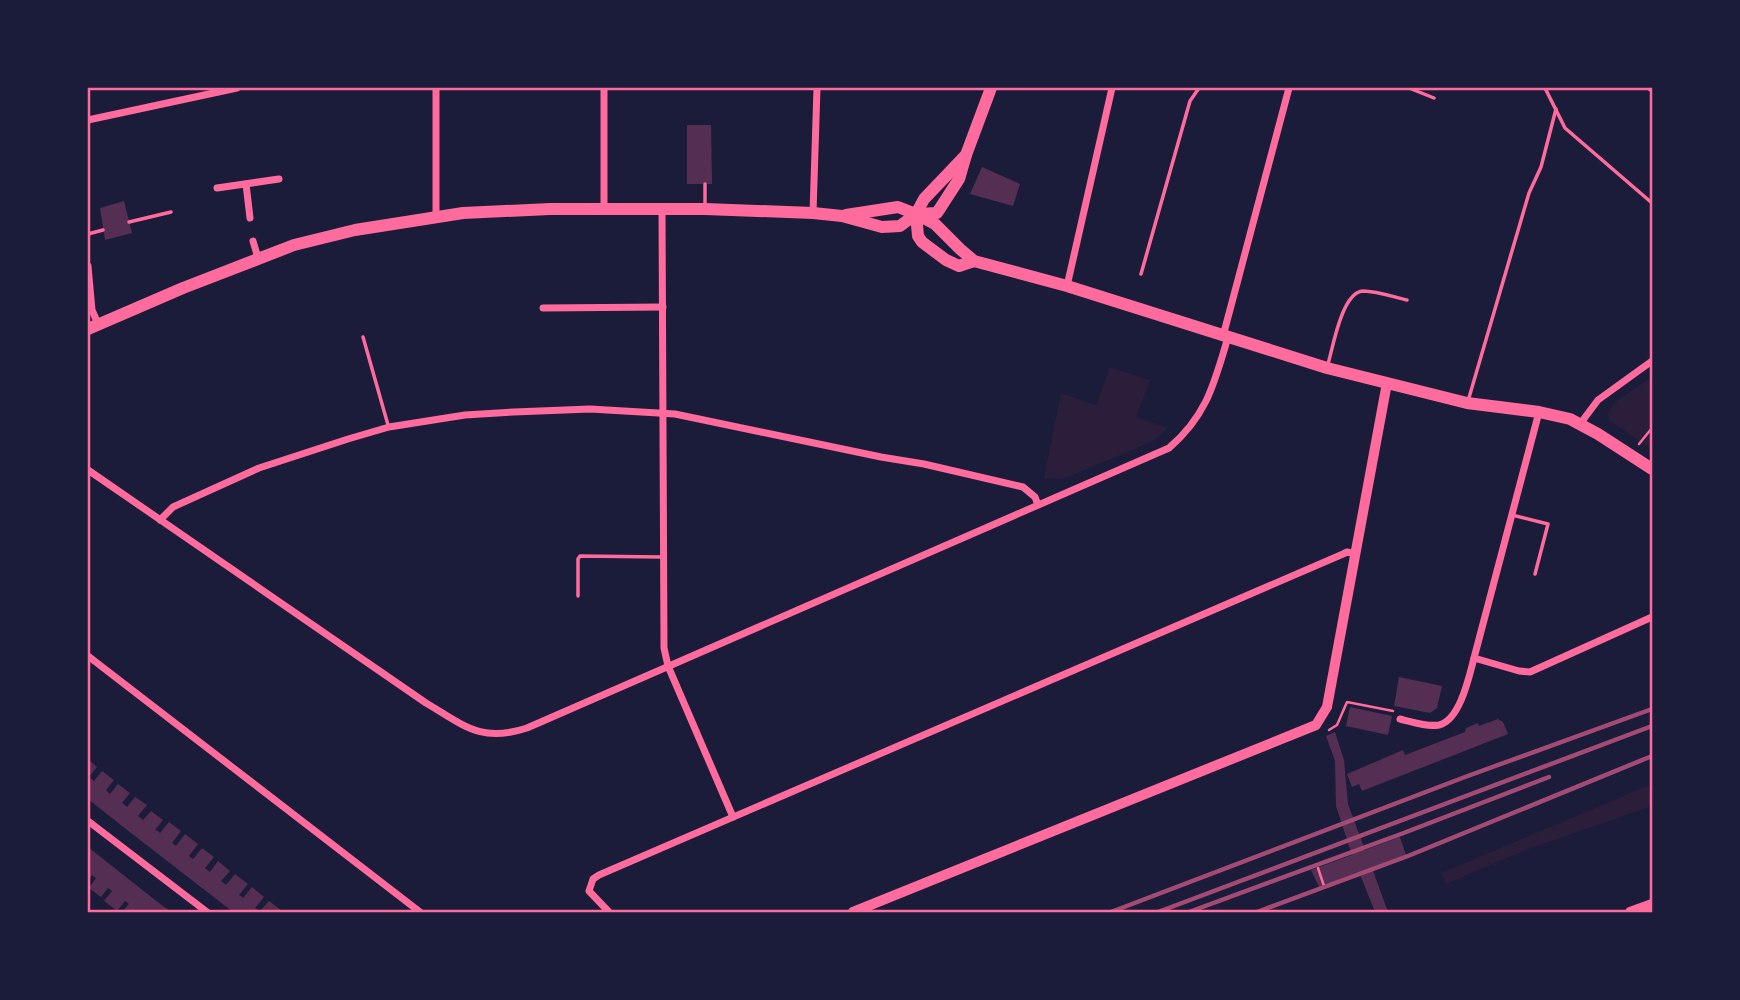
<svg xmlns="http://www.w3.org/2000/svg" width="1740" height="1000" font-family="'Noto Sans',sans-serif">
<rect width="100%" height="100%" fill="#1b1b3a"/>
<g fill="#2a1e3b">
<path d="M1110,367L1150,380L1136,417L1168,428L1153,441L1073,475L1061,479L1044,478L1061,393L1096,405Z"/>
<path d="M1652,377V449L1610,421L1607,415L1614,403Z"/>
<path d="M1652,784V806L1523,851L1446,884L1441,873Z"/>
</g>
<g fill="#542f53">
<path d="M687,125H711L712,184H687Z"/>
<path d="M982,167L1020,184L1013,206L970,194Z"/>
<path d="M124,201L132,233L105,240L100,208Z"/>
<path d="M1399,677L1442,686L1437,708L1430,713L1394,706Z"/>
<path d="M1350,707L1392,716L1388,735L1346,726Z"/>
<path d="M1498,719L1503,722L1508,734L1362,791L1359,784L1352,787L1347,774L1403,750L1405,755L1465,732L1466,728L1478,723L1479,726Z"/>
<path d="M1335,732L1344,760L1348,804L1365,850L1400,837L1406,855L1372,868L1388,912H1375L1359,872L1319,887L1311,870L1352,855L1336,806L1335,761L1326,736Z"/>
<path d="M88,759L97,767L89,777L94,781L102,771L114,780L106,790L110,794L118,784L130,793L122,803L125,805L127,807L135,797L147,805L138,816L143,820L151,811L163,820L155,830L158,831L160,833L169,822L181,831L172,843L176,846L185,834L198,844L189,856L193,859L202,848L214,857L205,868L210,872L218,861L230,871L221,881L224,883L226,885L235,874L248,884L239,895L241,896L243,898L252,887L264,897L255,908L257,909L260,911L269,901L281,910L279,912H233L122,826L88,799Z"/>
<path d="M88,847L155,900L171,912H122L129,904L125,901L117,911L112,907L104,901L112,891L108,888L101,897L89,888L96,878L92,875L88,881Z"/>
</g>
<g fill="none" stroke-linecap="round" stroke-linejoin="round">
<g stroke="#ff6b9d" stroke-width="2.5">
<path d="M1639,444L1652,428"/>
<path d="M1329,730L1337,725L1347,702L1393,711"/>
<path d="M1318,868L1324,886"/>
</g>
<g stroke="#ff6b9d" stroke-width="3.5">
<path d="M1409,88L1434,98"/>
<path d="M1545,88L1565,128L1652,203"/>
<path d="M1648,88L1652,91"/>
<path d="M705,207V184"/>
<path d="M129,222L171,212"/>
<path d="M88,234L103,230"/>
<path d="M1141,274L1190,101L1199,88"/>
<path d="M363,337L388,425"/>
<path d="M1328,364C1333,347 1342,292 1363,291C1377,291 1394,297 1407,300"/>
<path d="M1468,401L1529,193L1541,167L1556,109"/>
<path d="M1512,515L1548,524L1535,574"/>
<path d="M578,596V559L580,556L662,557"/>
</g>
<g stroke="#ff6b9d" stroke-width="7">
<path d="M604,88V208"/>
<path d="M88,120L237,88"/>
<path d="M246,184L250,218"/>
<path d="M217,188L279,179"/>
<path d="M662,209L664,648L668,666L733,817"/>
<path d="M813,213L817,88"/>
<path d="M436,216V88"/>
<path d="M253,241L258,258"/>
<path d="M88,266L92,310L98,324"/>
<path d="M1067,286L1112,88"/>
<path d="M543,308L663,307"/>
<path d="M1223,336L1289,88"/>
<path d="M1539,412L1474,658L1519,671L1530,672L1652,617"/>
<path d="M1580,424L1598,400L1652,361"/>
<path d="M88,470L426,703C465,726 481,743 527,728L1169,448C1207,415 1214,384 1228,337"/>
<path d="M160,520L173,507L259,468L348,439L389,427L465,415L514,412L590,409L675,414L881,457L924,464L1023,487L1035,497L1038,505"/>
<path d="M88,656L420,912"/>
<path d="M1400,719C1412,722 1427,727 1439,725C1460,720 1469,677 1474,658"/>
<path d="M88,821L207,912"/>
<path d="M609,912L589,891L593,879L599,875L1343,554L1347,552L1356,554"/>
</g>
<g stroke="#ff6b9d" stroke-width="10">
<path d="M853,912L1316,725L1327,707L1387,383"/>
<path d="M1630,912L1652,904"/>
</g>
<g stroke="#ff6b9d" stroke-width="12">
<path d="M916,214L935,224L960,249L974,261L1067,286L1327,368L1467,403L1539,412L1570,419L1598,434L1652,469"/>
<path d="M916,214L918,236L922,242L946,260L959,266L974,261"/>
<path d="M846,215L898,207L916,214L937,213L959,179L966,155L991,88"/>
<path d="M88,329L183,288L294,245L355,230L463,213L550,209H705L813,213L842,216L882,227L900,226L916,214L924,199L966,155"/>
</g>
<g stroke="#a44b75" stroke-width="4.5">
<path d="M1111,912L1465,777L1652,709"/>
<path d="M1158,912L1652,726"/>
<path d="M1189,912L1401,834L1549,777"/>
<path d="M1257,912L1408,856L1652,756"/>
</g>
</g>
<rect width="1740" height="1000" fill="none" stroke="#1b1b3a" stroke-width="178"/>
<rect x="89" y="89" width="1562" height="822" fill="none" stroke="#ff6b9d" stroke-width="2.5"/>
</svg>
